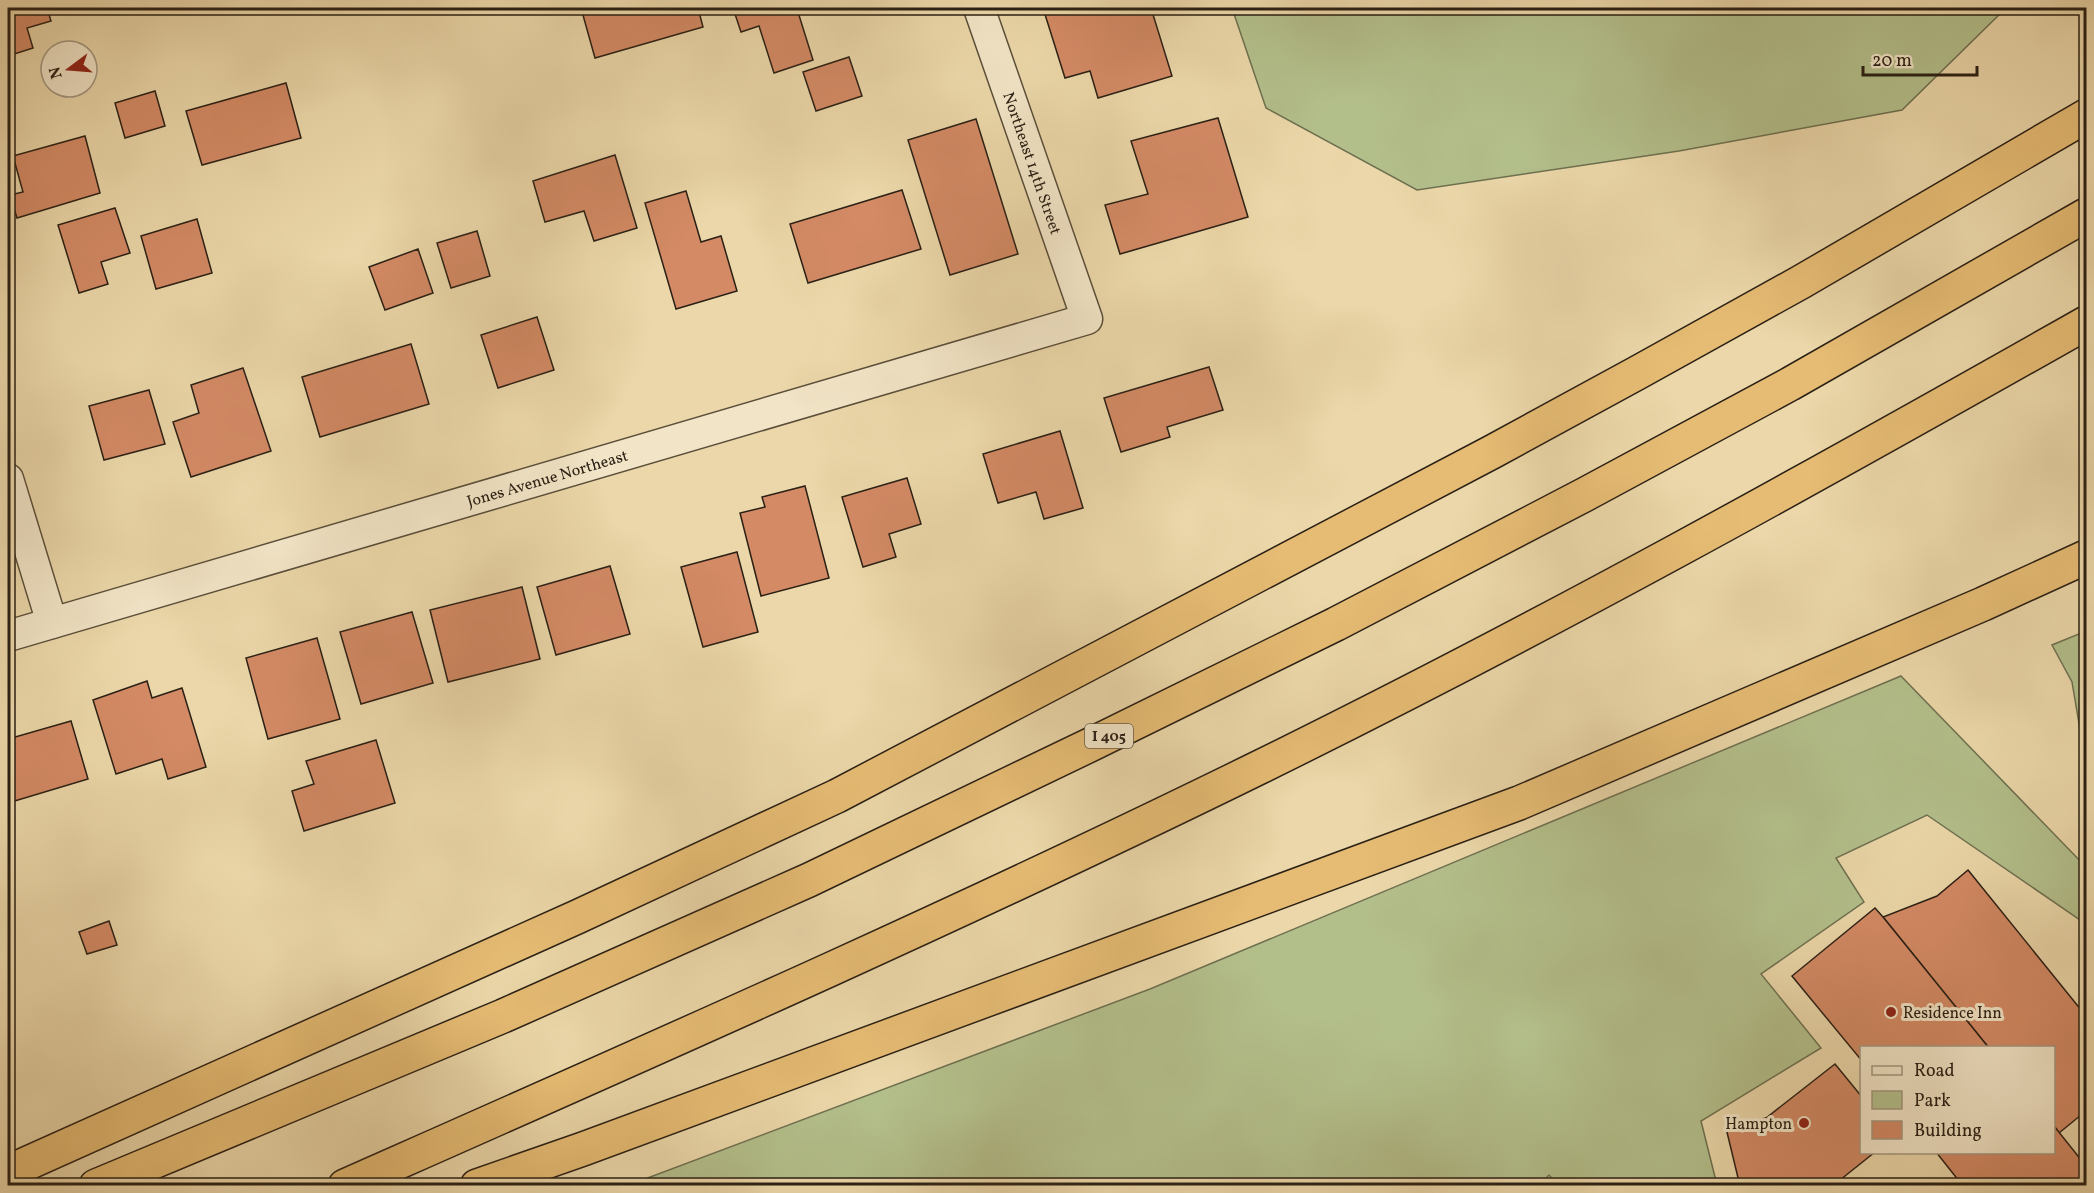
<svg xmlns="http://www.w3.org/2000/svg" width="2094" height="1193" font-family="Vollkorn,serif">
<rect width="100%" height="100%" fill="#ebd7a9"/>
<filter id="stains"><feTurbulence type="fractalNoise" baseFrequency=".00333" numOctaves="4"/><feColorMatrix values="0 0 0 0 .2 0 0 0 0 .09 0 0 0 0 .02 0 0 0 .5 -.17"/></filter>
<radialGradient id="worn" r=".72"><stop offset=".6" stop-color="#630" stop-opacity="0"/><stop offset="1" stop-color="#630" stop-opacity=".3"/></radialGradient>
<g fill="#b3bf8b" stroke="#6e7050" stroke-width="1.5">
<path d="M1232,8H2006L1902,110L1679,151L1417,190L1266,108Z"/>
<path d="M2086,631V765L2072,682L2052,645Z"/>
<path d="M1901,676L2086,867V924L1927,815L1836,858L1864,902L1761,974L1821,1048L1701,1121L1717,1185H1558L1549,1175L1539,1186L629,1185L1150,989Z"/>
</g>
<g fill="#d38a65" stroke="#2a2015" stroke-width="1.5">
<path d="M8,8H47L51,21L27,28L33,48L8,56Z"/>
<path d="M581,8H698L703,27L595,58Z"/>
<path d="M733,8H813L798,12L813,60L774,73L759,26L741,32Z"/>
<path d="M1043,8H1151L1172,76L1098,98L1090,71L1065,78Z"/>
<path d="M849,57L862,96L816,111L803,72Z"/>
<path d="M286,83L301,138L202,165L186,111Z"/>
<path d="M155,91L165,126L125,138L115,103Z"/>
<path d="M1218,118L1248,217L1120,254L1105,205L1148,194L1131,141Z"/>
<path d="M976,119L1018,254L950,275L908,140Z"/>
<path d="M85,136L100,193L17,218L10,195L23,192L13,156Z"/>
<path d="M615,155L637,228L594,241L584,211L545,222L533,181Z"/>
<path d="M902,190L921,249L808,283L790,224Z"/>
<path d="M686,191L701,242L721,236L737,291L676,309L645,203Z"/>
<path d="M115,208L130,253L101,262L108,284L79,293L58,225Z"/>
<path d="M197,219L212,273L156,289L141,236Z"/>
<path d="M477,231L490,276L451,288L437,243Z"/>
<path d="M418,249L433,293L385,310L369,267Z"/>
<path d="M537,317L554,370L498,388L481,335Z"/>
<path d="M411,344L429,404L320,437L302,377Z"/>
<path d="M1209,367L1223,410L1167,427L1170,437L1121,452L1104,398Z"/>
<path d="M243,368L271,451L191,477L173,422L199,413L191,385Z"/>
<path d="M149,390L165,444L104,460L89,406Z"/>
<path d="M1060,431L1083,508L1044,519L1036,492L998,503L983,454Z"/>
<path d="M907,478L921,524L889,534L896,557L863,567L842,497Z"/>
<path d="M805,486L829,578L761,596L740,513L765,507L762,497Z"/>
<path d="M737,552L758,632L703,647L681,567Z"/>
<path d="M610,566L630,634L556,655L537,587Z"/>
<path d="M522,587L540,659L448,682L430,610Z"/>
<path d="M412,612L433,683L361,704L340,632Z"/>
<path d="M317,638L340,719L268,739L246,658Z"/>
<path d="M147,681L152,698L182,688L206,767L168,779L162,759L116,774L93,700Z"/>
<path d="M71,721L88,779L8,803V739Z"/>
<path d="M376,740L395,803L304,831L292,791L314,784L306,761Z"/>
<path d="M1968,870L2086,1016V1111L2059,1133L2054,1126V1048H1989L1883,917L1937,896Z"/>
<path d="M1875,908L1883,917L1989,1048H1862V1061L1792,976Z"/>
<path d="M109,921L117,945L87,954L79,932Z"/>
<path d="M1835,1064L1862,1097V1152H1875L1840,1180L1841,1186H1740L1726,1128L1766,1118Z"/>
<path d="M2054,1126L2086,1166V1186H1963L1936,1152H2054Z"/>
</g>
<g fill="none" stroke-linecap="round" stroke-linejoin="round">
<defs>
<g id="street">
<path d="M8,479L52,623"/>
<path id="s1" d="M8,636L1087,319L979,8"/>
</g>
<g id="highway">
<path d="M8,1172L577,917L837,796L1492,452L1637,373L1801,282L2086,116"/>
<path d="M96,1186L503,1016L809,880L1094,743L1336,624L1584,495L1790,384L2086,215"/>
<path d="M345,1186C652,1050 959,915 1260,767C1541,629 1814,477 2086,323"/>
<path d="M477,1186L583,1149L1519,803L1983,604L2086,557"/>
</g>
</defs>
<use href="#street" stroke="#5a4e3a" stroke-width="33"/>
<use href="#highway" stroke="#2a2015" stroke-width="36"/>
<use href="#street" stroke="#f2e5c7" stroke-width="30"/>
<use href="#highway" stroke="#e6bc74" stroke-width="33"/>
</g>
<g fill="#8f2418" stroke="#f2e5c7" stroke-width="2">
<circle cx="1891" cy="1012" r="6"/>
<circle cx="1804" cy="1123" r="6"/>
</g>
<g text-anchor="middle" stroke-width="6" stroke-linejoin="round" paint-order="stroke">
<rect fill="#f2e5c7" stroke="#665b4a" stroke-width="1.5" x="1085" y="724" width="48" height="24" rx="4.5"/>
<g font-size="15" font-weight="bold" fill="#2a2015">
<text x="1109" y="741">I 405</text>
</g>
<g font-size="16" fill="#2a2015" stroke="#f2e5c7">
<text transform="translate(1033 163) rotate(71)" y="6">Northeast 14th Street</text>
<text dy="6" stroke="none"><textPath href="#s1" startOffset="562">Jones Avenue Northeast</textPath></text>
</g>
<g font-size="16" fill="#2a2015" stroke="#f2e5c7" text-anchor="start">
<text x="1903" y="1018">Residence Inn</text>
<text x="1792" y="1129" text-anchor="end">Hampton</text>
</g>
</g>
<rect width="2094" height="1193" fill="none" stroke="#ebd7a9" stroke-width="30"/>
<rect x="9" y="9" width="2076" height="1175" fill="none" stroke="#2a2015" stroke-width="3"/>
<rect x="15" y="15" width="2064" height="1163" fill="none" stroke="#2a2015" stroke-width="1.5"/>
<rect x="1860" y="1046" width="195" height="108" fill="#f2e5c7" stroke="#a29680" stroke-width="1.5"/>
<rect x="1872" y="1066" width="30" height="9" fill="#f2e5c7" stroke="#a29680" stroke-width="1.5"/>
<text x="1914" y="1076" font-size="18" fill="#2a2015">Road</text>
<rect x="1872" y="1091" width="30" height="18" fill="#b3bf8b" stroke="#a29680" stroke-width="1.5"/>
<text x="1914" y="1106" font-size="18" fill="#2a2015">Park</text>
<rect x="1872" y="1121" width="30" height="18" fill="#d38a65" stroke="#a29680" stroke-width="1.5"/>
<text x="1914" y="1136" font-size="18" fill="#2a2015">Building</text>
<g transform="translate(69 69) rotate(254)"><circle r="28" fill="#f2e5c7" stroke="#a29680" stroke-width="1.5"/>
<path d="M0-4.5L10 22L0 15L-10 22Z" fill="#8f2418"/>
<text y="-9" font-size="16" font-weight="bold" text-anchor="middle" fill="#2a2015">N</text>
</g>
<path d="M1863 66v9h114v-9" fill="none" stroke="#2a2015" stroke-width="3"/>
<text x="1872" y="66" font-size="18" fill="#2a2015" stroke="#f2e5c7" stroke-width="4.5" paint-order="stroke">20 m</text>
<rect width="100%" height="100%" filter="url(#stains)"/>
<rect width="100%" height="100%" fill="url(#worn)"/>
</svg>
